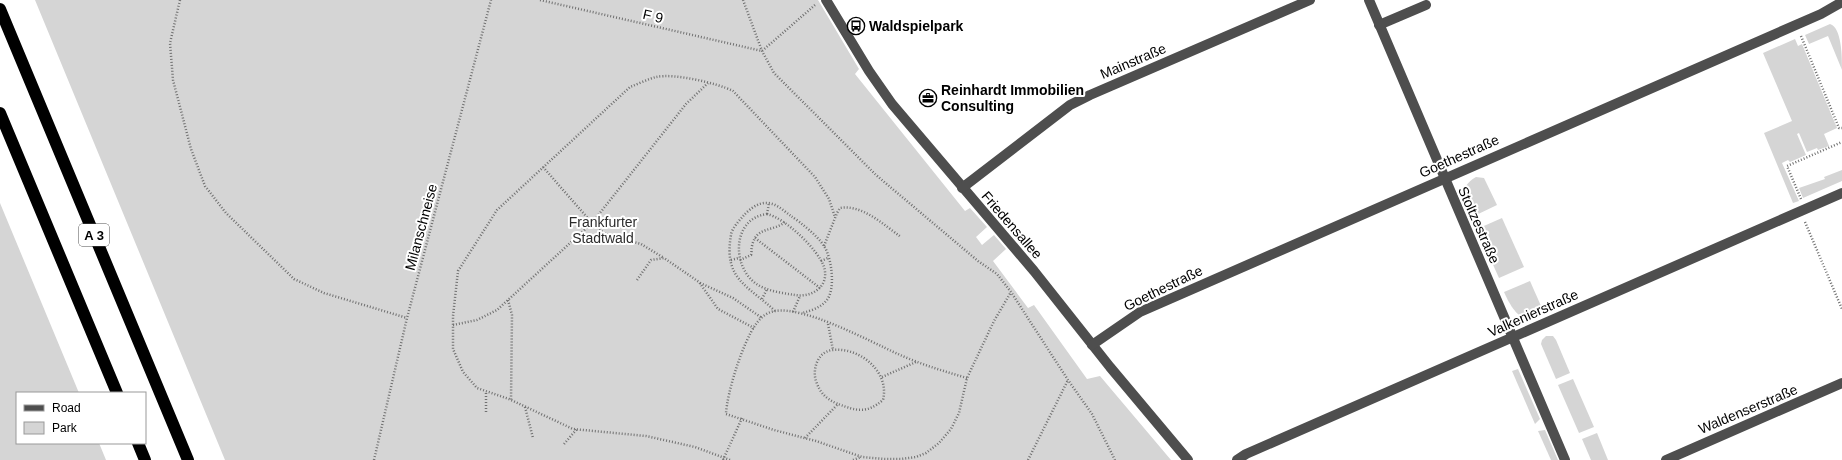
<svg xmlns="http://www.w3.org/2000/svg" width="1842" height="460" font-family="Arial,sans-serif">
<rect width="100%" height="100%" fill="#fff"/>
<g fill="#d5d5d5">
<path d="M35,0H818L859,69L855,74L965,211L970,208L987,227L976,237L982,245L994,235L1006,249L993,261L1028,308L1034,305L1087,379L1100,376L1171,460H225Z"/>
<path d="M1830,24C1842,28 1842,57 1842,70L1828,36L1809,44L1805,35Z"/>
<path d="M1795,39L1798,46L1802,44L1837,128L1824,134L1829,146L1818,150L1817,148L1807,152L1799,133L1797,134L1806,155L1790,162L1788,160L1782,163L1799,201L1793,203L1764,133L1792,121L1763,53Z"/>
<path d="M1842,170V181L1803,198L1799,188L1825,179L1824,177Z"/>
<path d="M1476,177L1484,178L1497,205L1472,217C1464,201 1457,188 1476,177Z"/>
<path d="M0,203L79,393H17V443H99L106,460H0Z"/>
<path d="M1502,218L1524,267L1499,278L1477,229Z"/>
<path d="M1530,281L1541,306V310C1525,333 1510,306 1504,292Z"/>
<path d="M1546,336H1553L1556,340L1570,373L1556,379L1541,344L1542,340Z"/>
<path d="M1518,369L1540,419L1535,424L1512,371Z"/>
<path d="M1573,379L1594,427L1579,433L1558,385Z"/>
<path d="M1545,430L1558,460H1551L1538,431Z"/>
<path d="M1597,433L1608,460H1591L1582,439Z"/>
</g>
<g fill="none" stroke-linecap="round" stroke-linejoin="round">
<g stroke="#707070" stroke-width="2.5" stroke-dasharray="1 2" stroke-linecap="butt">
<path d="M180,0L170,43L173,80L191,149L205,186L226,213L294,279L324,293L407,318"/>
<path d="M540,0L762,51L815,5"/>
<path d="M743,0L762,51L774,73L876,175L978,261L997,274L1011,292L1068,380L1092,414L1115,460"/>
<path d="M1801,36L1839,128H1842"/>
<path d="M543,167L592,223L605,234L641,244L664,258"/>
<path d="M1801,199L1787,166L1842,142"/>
<path d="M767,214C785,218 818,249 824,267C830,286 812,298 795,295C782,293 766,291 755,283C731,264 733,218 767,214Z"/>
<path d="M767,214L769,203"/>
<path d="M1805,222L1842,309"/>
<path d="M755,238L820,288"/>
<path d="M824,246L837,213L840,208C862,204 884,225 901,237"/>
<path d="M731,260L739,258"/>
<path d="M740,260L751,255C752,252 751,249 752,246C756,226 773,232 785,222"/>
<path d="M821,261L828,258"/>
<path d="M637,280L651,260L664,258L699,282L718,309L754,328"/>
<path d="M700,283L733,298L762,318"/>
<path d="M762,299L767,289"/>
<path d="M508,300L512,315L511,400"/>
<path d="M775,311C749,286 723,280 731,235C732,228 739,221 744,215C749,210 758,202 767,203C776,203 784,211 791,216C800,222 818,236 824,246C832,258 836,291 826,301C820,308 810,311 802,313"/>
<path d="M793,312L800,296"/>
<path d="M828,324L833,350"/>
<path d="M453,325L477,320L497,310L592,223L686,104L708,83"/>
<path d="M882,377L916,362"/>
<path d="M967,378C943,371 920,364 898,354C869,341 805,306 775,311C767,312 760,318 756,324C743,342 727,392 726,414L774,430L816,441L862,457L885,459H901L916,457L926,453L939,443L951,429L959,413L967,378L994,321L1011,292"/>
<path d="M525,407L533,438"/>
<path d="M486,412V391"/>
<path d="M805,438L838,404C826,399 820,393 816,381C812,369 818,351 833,350C860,347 890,372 883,400C866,414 857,411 838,404"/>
<path d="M564,444L577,429"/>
<path d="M374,460L407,318L491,0"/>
<path d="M723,460L742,418"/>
<path d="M730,460L695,447L646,436L573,429L509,399L477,388L463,372L453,349V316L458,271L497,210L630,87C638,84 648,79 656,77C674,73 717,83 733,91L815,177L829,199L835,217"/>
<path d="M853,460L861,457"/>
<path d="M1028,460L1068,380"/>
</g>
<g stroke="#4e4e4e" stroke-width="10">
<path d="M826,0L869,71L892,104L1034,271L1110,367L1188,460"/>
<path d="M1369,0L1565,460"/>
<path d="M1379,25L1426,5"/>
<path d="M962,188L1070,105L1090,95L1310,0"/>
<path d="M1092,345L1140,312L1821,14L1842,2"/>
<path d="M1237,460L1246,454L1842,193"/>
<path d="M1666,460L1842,383"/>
</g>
<g stroke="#000" stroke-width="12">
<path d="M0,9L188,460"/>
<path d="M0,113L117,393"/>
<path d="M138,443L145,460"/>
</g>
</g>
<defs>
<symbol id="bus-ring" viewBox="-11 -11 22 22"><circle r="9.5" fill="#fff" stroke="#000" stroke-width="1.5"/><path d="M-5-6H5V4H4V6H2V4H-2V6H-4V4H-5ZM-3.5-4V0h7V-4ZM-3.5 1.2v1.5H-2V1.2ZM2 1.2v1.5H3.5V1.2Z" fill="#000"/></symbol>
<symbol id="office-ring" viewBox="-11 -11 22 22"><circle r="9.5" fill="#fff" stroke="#000" stroke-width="1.5"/><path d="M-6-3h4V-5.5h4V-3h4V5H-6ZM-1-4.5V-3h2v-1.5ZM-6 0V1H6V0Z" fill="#000"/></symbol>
</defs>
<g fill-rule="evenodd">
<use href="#bus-ring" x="846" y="16" width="20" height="20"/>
<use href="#office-ring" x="918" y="88" width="20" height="20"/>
</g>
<g text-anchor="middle" stroke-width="4" stroke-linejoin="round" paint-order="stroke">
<rect fill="#fff" stroke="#4c4c4c" stroke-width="1" x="79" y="224" width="30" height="22" rx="3"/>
<g font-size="13" font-weight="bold" fill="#000">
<text x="94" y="240">A 3</text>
</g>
<g font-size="14" fill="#000" stroke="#fff">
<text transform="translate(653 16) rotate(13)" y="5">F 9</text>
<text transform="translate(1133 61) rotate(-23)" y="5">Mainstraße</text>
<text transform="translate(1459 156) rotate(-24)" y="5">Goethestraße</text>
<text transform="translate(1012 225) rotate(49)" y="5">Friedensallee</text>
<text transform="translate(1479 225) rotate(66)" y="5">Stoltzestraße</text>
<text transform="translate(421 227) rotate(-75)" y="5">Milanschneise</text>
<text transform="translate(1163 288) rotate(-26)" y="5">Goethestraße</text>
<text transform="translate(1533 313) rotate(-24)" y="5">Valkenierstraße</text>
<text transform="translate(1748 409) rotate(-23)" y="5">Waldenserstraße</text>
</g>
<g font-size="14" font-weight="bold" fill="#000" stroke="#fff" text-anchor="start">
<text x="869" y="31">Waldspielpark</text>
<text x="941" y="95">Reinhardt Immobilien<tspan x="941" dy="16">Consulting</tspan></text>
</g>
<g font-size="14" fill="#2c2c2c" stroke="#fff">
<text x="603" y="227">Frankfurter<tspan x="603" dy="16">Stadtwald</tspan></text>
</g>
</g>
<rect x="16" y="392" width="130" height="52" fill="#ffffff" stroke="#999999"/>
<rect x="24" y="405" width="20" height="6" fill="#4e4e4e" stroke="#999999"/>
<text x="52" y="412" font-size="12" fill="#000000">Road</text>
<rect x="24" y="422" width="20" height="12" fill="#d5d5d5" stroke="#999999"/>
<text x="52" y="432" font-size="12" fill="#000000">Park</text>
</svg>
